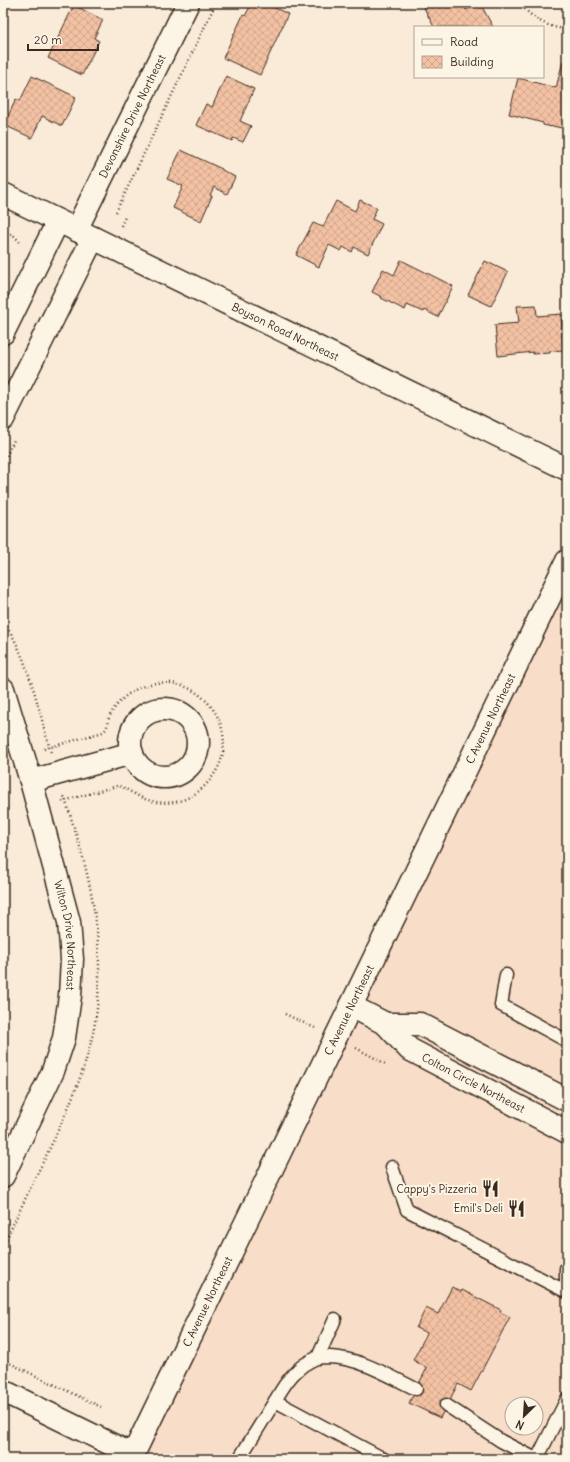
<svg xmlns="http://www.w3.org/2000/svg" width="570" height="1462" font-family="Delius,sans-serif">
<defs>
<pattern id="building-cross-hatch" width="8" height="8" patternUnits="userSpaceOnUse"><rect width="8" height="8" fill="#f3c1a3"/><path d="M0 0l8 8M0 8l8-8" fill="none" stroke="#d1a68c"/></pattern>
</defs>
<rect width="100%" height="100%" fill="#faebd8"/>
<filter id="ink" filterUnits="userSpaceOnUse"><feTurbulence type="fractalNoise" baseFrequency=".025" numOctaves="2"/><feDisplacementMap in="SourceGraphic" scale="8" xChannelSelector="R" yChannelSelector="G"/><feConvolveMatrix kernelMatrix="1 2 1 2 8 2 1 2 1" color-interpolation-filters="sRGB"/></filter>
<g filter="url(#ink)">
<path fill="#f8dec8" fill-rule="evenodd" d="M567,561V1459H142ZM512,1404H536V1428H512Z"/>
<g fill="url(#building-cross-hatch)" stroke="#3b2a1e">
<path d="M252,3H264L288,14L260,75L223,58L243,15L245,16Z"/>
<path d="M425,3H457V4L463,3L466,10L480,3L493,27H434L422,4Z"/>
<path d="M74,5L103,20L94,38L99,41L82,75L48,58Z"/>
<path d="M563,61L567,62V129L552,126V127L543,125V123L509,114L518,78L556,88Z"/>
<path d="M32,76L76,97L62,126L42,116L32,138L4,125L16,99L20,101Z"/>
<path d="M226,76L254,89L240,121L251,126L243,142L233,138L232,141L196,125L206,104L212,107Z"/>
<path d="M181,150L222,169V170L235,177L227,194L214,187L210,195L212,196L201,221L173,208L183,186L167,179Z"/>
<path d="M360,200L377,208L372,219L382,224L368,254L354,247L352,252L343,247L341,251L329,245L319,267L296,255L313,223L323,227L336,201L355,211Z"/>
<path d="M401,260L453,286L438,317L424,310L423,312L407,305L405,310L381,298L382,297L372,292L383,269L394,275Z"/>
<path d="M485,261L508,272L491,306L468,295Z"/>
<path d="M536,305L537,316L561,314L563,350L550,351V353L533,354V352L498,356L495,325L519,323L517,306Z"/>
<path d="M452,1287L461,1292L462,1290L501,1310L500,1312L510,1317L471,1391L458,1384L440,1418L409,1403L427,1368L413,1360L427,1333L416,1328L426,1308L438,1314Z"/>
</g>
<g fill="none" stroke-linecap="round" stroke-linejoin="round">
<defs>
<g id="service">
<path d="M506,975L501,1005L567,1041"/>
<path d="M392,1167L407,1210L567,1292"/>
<path d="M566,1291V1268"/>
<path d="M318,1357L335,1319"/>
<path d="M275,1401C285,1383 297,1365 317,1358C321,1357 326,1357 330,1357C360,1358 389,1376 416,1389"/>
<path d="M446,1405L501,1441L536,1459"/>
<path d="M239,1459L275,1401L384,1459"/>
<path d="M537,1459L567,1399"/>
</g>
<g id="minor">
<path id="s1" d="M76,230L188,3"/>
<path d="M3,333L58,221"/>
<path d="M3,419L93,238"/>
<path id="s2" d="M3,689L31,781L69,922L72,959L70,996L64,1038L53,1071L3,1176"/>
<circle cx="164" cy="743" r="34"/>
<path d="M31,781L132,753"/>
<path id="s3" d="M351,1006L386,1024L409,1049L567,1132"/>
<path d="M386,1024H420L567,1100"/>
<path d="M3,1391L133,1455"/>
</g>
<g id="tertiary">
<path id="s4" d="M131,1459L567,561"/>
</g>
<g id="secondary">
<path id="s5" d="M3,194L567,469"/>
</g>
</defs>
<use href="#service" stroke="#3b2a1e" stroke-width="15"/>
<use href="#minor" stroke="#3b2a1e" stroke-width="25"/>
<use href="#tertiary" stroke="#3b2a1e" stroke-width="25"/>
<use href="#secondary" stroke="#3b2a1e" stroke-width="25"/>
<g stroke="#3b2a1e" stroke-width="2.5" stroke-dasharray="1 3" stroke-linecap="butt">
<path d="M519,3C532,18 547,28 567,29"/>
<path d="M116,212L216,3"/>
<path d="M121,226L125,217"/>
<path d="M3,230L14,236L22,244"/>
<path d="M3,463L14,440"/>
<path d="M3,620C29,659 38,708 51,753"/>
<path d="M44,749L103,732C108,728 107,724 109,718C114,706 124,696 135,690C193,659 252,731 209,781C202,790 191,798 179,801C163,805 147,802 133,793C127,790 123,786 117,786L60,802"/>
<path d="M285,1014L315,1028"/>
<path d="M356,1048L386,1064"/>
<path d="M3,1246C18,1214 33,1182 49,1150C67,1111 86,1071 94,1028C103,982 99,928 89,883C83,854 73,824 64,796"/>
<path d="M3,1360L101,1407"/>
</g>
<use href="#service" stroke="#fcf5e5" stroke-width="12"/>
<use href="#minor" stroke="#fcf5e5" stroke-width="22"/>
<use href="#tertiary" stroke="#fcf5e5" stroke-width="22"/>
<use href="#secondary" stroke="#fcf5e5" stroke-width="22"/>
</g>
</g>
<defs>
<symbol id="restaurant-bare" viewBox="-9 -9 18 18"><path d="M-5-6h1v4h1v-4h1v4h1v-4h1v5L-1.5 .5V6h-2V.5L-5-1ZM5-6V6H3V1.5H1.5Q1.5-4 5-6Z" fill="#3b2a1e" stroke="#fcf5e5" stroke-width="2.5" paint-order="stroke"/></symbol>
</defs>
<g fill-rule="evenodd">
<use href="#restaurant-bare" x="478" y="1176" width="25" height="25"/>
<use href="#restaurant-bare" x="504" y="1196" width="25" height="25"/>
</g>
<g text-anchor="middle" stroke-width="4" stroke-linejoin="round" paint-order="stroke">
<g font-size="11" fill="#3b2a1e" stroke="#fcf5e5">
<text dy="4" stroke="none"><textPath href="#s1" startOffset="127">Devonshire Drive Northeast</textPath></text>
<text dy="4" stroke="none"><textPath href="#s5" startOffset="314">Boyson Road Northeast</textPath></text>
<text dy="4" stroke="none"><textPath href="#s4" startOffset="823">C Avenue Northeast</textPath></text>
<text dy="4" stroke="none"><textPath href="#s2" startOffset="255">Wilton Drive Northeast</textPath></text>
<text dy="4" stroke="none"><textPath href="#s4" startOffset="499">C Avenue Northeast</textPath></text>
<text dy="4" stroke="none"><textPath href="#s3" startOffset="146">Colton Circle Northeast</textPath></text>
<text dy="4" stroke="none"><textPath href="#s4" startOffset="175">C Avenue Northeast</textPath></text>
</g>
<g font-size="11" fill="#3b2a1e" stroke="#fcf5e5" text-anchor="end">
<text x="477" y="1193">Cappy's Pizzeria</text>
<text x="503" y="1212">Emil's Deli</text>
</g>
</g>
<rect width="570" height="1462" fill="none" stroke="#fcf5e5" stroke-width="16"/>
<rect x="8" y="8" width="554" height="1446" fill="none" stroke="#3b2a1e" stroke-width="1.5" filter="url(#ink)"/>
<rect x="414" y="26" width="130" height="52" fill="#fcf5e5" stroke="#afa495"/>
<rect x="422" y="39" width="20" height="6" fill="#fcf5e5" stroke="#afa495"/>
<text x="450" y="46" font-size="12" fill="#3b2a1e">Road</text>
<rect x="422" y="56" width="20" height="12" fill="url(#building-cross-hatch)" stroke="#afa495"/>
<text x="450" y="66" font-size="12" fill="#3b2a1e">Building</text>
<g transform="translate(524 1416) rotate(205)"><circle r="19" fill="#fcf5e5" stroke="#afa495"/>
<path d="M0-3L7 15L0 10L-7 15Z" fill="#3b2a1e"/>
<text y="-6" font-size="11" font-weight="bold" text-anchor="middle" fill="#3b2a1e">N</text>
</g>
<path d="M28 44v6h70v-6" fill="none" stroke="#3b2a1e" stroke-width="2"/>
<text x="34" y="44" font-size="12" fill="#3b2a1e" stroke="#fcf5e5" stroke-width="3" paint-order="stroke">20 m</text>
</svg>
